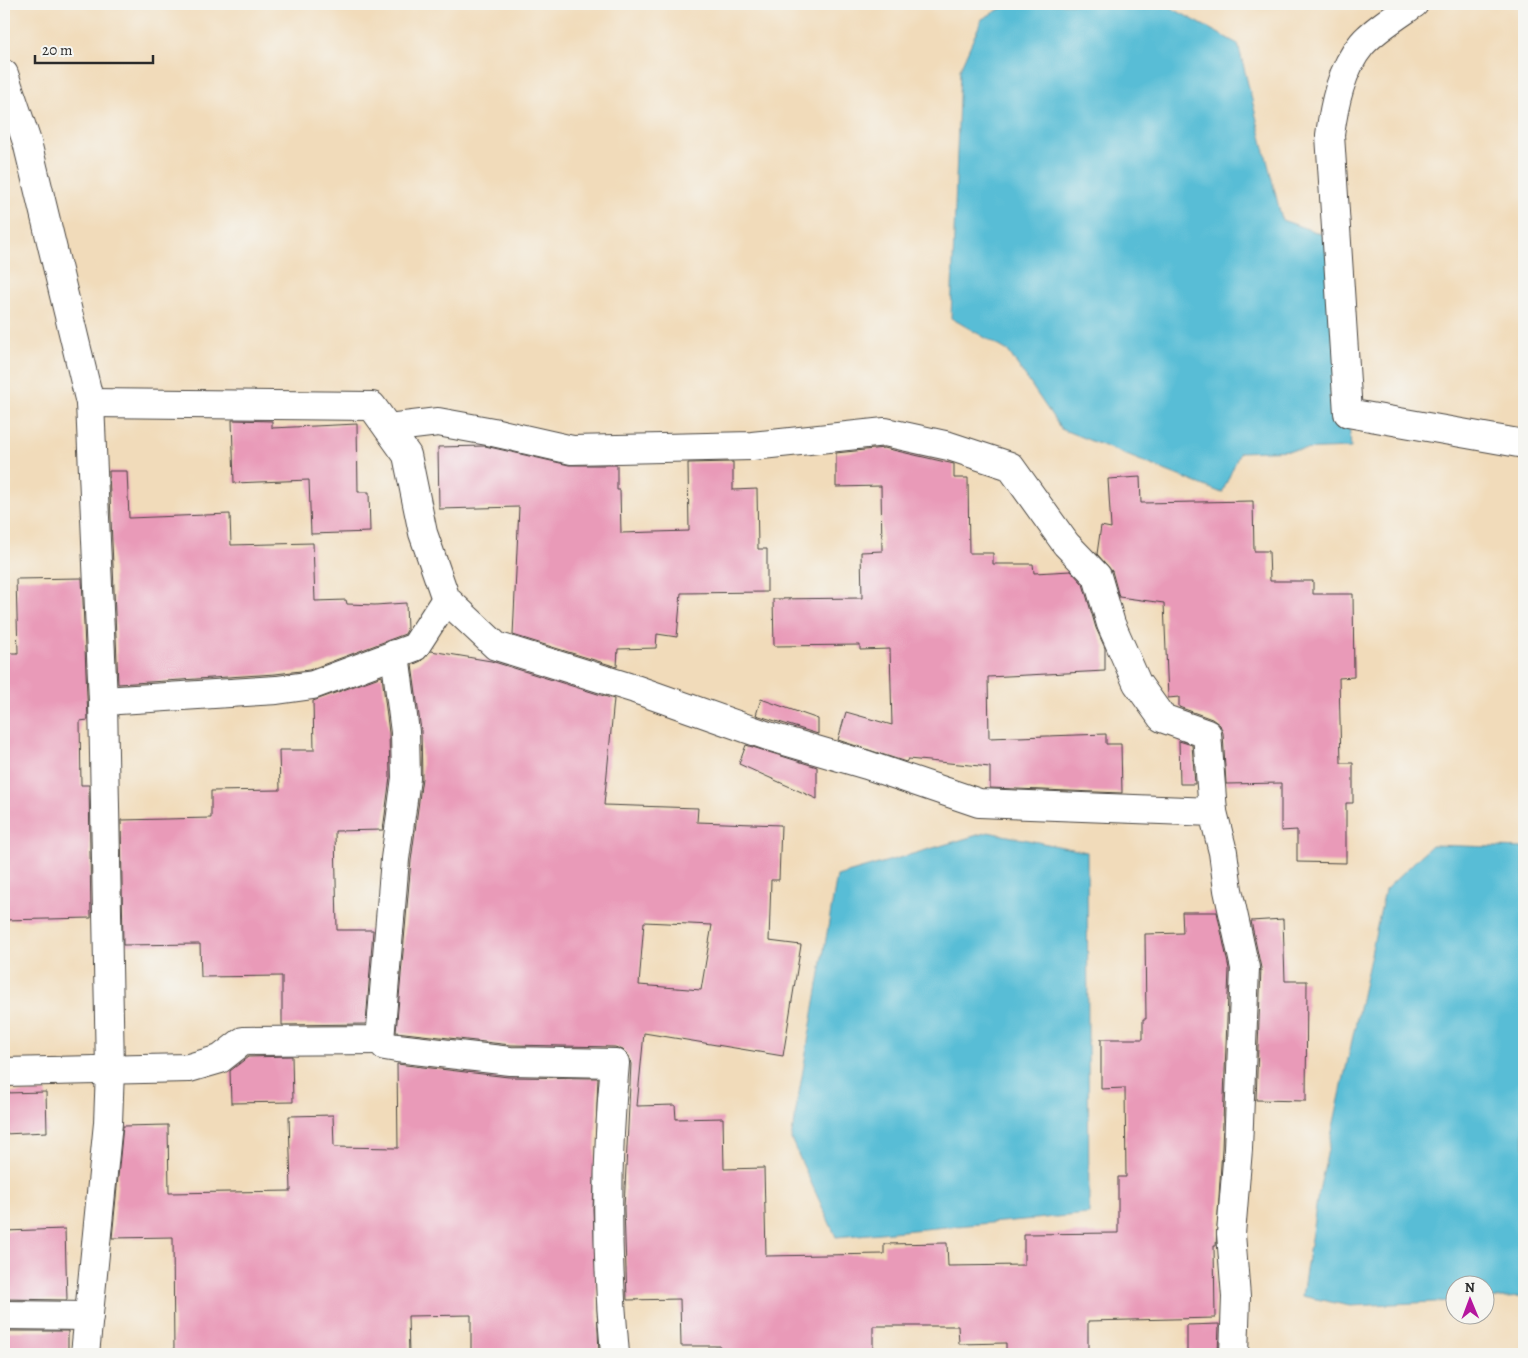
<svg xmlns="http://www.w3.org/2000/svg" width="1528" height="1358" font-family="Alegreya,serif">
<rect width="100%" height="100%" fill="#f6f6f2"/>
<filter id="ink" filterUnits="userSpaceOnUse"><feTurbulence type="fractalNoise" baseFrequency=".02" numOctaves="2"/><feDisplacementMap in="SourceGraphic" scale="10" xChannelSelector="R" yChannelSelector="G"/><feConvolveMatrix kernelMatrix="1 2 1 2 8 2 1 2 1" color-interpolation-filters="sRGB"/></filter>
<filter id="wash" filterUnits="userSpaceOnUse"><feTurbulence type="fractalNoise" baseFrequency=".0096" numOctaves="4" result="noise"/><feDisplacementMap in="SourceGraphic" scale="20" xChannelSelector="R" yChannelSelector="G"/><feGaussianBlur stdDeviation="1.12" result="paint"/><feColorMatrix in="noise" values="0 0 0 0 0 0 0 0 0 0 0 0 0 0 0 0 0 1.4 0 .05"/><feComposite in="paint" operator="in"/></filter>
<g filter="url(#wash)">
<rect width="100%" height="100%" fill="#f1dbba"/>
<g fill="#58bdd6" stroke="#427480">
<path d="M1009,4H1164L1238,44L1282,220L1336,239L1351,448L1240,452L1222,493L1061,429L1008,351L951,318L960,69L982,19Z"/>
<path d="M988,832L1087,852L1089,1214L836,1237L791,1139L837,876Z"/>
<path d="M1432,845L1524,848V1297L1486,1299V1286H1456L1455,1301L1350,1306L1302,1296L1317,1200L1385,890Z"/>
</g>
<g id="blocks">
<g fill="#e99ab8" fill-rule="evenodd">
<path d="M232,420L272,421V428L357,424L358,492H369L370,532L311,534L309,480L234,483Z"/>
<path d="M485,446L569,465H617V490H620L621,533L689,531L688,463L733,462V490L757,489L758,549H767V592L681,593L677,637L657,634L656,648L618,649L617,667L513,635L519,507L439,509L438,447Z"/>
<path d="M884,448L954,464V478H968L969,553H993V564H1033L1034,573L1071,571L1083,584L1096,628L1105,648V671L988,677L989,738L1106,734V744H1121L1122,793L990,788V767L908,759L906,762L838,740L846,712L892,725L890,649L860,650V645L774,646L773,599L862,598L861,552L882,551L881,486L836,487V453Z"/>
<path d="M109,471H127L129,518L230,514L231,545L313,543L315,601L346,600L347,604L375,605L406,603L407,630L405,634L309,670L275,674L118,684Z"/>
<path d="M1140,477L1141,503L1253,501L1254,551H1269L1270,581H1313V594H1353L1354,677L1339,678L1341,763H1353V803H1346V863L1297,862V830L1281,831V783L1226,784L1223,733L1220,725L1212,719L1179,707V697L1168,698L1164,603L1119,597L1112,571L1097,554L1101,526L1111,528L1108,479Z"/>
<path d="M82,578L88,720L80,721L81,785H89L91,918L4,920V653H18L16,579Z"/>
<path d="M431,651L491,661L614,699L604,805L698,808L697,822L781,825L779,880H771L769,941L801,945L783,1056L644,1033L637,1106L675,1105L676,1119L723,1118L724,1169L764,1168L766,1256L884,1254V1244L947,1243L948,1266L1024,1265V1234L1118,1233V1177H1126L1125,1088L1101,1089V1039H1143V1019H1146L1145,934L1183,933L1182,912H1217L1229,969L1222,1148L1216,1246H1214L1215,1318L1088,1321V1354H1006V1343L959,1344L958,1326H873V1354H720V1346H681L680,1299L627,1300L624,1208L631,1064L629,1056L623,1050L615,1047L511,1045L396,1032L411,861L422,778L421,730L412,665L421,661ZM644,922L712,925L701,990L639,985Z"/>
<path d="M382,676L389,733L390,777L383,830L335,831L337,930H373L366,1024L282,1025V976L201,977L200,944L123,945L121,820L211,818V791L280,790L279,750H314L313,701Z"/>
<path d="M761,699L818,719V734L756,715Z"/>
<path d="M1179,741L1192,745L1195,784H1180Z"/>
<path d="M746,745L817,767V799L739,764Z"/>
<path d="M1283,919L1285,981H1307L1306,1101L1256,1100L1261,968L1251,921Z"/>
<path d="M292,1056L293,1102L231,1103L230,1071L248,1057Z"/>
<path d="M397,1064L508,1077L598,1078L593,1209L599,1354H471V1315L408,1316L409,1354H174L173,1237L112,1238L123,1126L168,1125L169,1193L291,1191L289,1116L333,1115L334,1147L398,1148Z"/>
<path d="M46,1092L47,1132L4,1134V1093Z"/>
<path d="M65,1229L67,1300L4,1299V1231Z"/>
<path d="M1219,1324L1218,1354H1187V1325Z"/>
<rect x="4" y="1331" width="64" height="23"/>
</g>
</g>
</g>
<g filter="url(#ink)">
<use href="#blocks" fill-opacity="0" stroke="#494540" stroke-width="1"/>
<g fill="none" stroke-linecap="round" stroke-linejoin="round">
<defs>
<g id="minor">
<path d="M1414,4C1398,15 1374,30 1362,44C1341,69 1334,105 1330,135L1348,413L1524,444"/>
<path d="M4,74L27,142L90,403L103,701L110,1070L108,1123L85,1354"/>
<path d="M90,403L372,406L407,455L423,533L446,599L496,646L635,689L768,736L867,765L979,803L1213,812L1223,852L1228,890L1245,968L1238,1149L1231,1234L1236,1297L1234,1354"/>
<path d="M388,428L438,422L493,432L572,450L752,446L885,432L949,446L1010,466L1066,544L1097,576L1111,624L1137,683L1162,718L1207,734L1213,812"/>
<path d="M103,701L277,690L313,685L415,647L446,599"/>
<path d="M380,1040L385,1046L397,1048L510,1061L615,1063C606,1159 606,1258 615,1354"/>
<path d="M4,1072L189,1068L220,1059L243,1041L380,1040L395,859L406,778L405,732L395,654"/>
<path d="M4,1315L89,1316"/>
</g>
</defs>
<use href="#minor" stroke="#494540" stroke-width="30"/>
<use href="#minor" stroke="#fff" stroke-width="28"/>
</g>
</g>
<rect width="1528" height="1358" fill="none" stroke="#f6f6f2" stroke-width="20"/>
<g transform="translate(1470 1300) rotate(359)"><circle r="24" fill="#f6f6f2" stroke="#a5a5a2"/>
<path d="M0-4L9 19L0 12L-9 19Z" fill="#b5179e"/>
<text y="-8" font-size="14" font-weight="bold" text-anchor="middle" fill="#2b2b2b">N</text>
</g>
<path d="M35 55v8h118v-8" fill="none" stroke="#2b2b2b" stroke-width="2.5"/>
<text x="42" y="55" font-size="15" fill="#2b2b2b" stroke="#f6f6f2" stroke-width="4" paint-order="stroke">20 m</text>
</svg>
